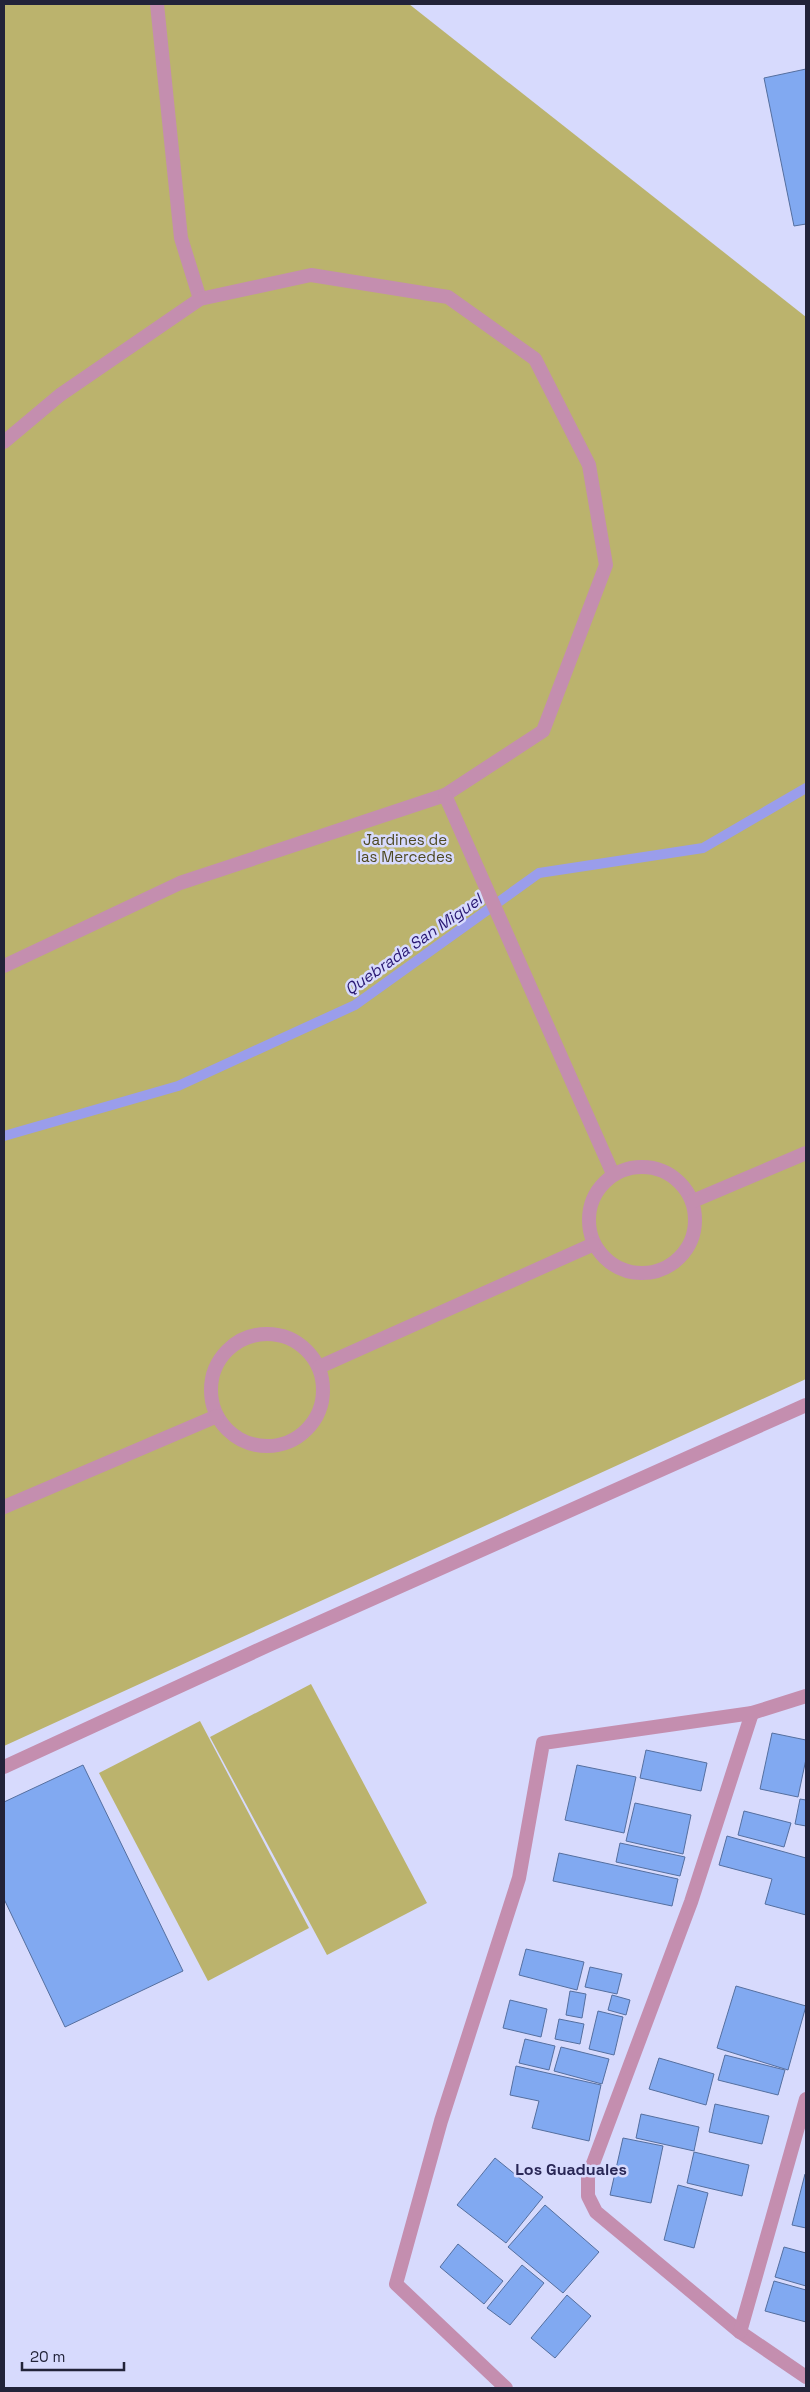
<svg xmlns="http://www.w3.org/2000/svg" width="810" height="2392" font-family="'Space Grotesk',sans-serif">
<rect width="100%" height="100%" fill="#d7dafd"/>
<g fill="#bbb36d">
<path d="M4,4H409L806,317V1379L4,1746Z"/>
<path d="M311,1684L427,1903L327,1955L210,1737Z"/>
<path d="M200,1721L309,1928L208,1981L99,1773Z"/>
</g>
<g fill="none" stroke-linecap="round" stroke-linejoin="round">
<path stroke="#9a9deb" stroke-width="10" d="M4,1136L178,1086L355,1005L539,873L703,848L806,788"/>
</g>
<g fill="#81a9f1" stroke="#556f9f">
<path d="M806,69V224L794,226L764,78Z"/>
<path d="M772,1733L806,1740V1759L798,1797L760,1789Z"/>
<path d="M646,1750L707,1763L701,1791L640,1778Z"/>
<path d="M83,1765L183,1971L65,2027L4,1899V1802Z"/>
<path d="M577,1765L636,1777L624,1833L565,1820Z"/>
<path d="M800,1799L806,1800V1826L795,1824Z"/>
<path d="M635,1803L691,1815L683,1854L626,1841Z"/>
<path d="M744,1811L791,1823L784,1847L738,1835Z"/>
<path d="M727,1836L806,1858V1915L765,1904L772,1879L719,1865Z"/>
<path d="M620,1843L685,1857L680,1876L616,1862Z"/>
<path d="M559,1853L678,1879L672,1906L553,1881Z"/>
<path d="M526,1949L584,1962L577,1990L519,1975Z"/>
<path d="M590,1967L622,1974L617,1994L585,1987Z"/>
<path d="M736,1986L806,2006L788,2070L717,2048Z"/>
<path d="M570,1991L586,1994L582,2018L566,2015Z"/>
<path d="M612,1995L630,2000L626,2015L608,2010Z"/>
<path d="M510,2000L547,2009L541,2037L503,2028Z"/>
<path d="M598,2011L623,2017L614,2055L589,2049Z"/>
<path d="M559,2019L584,2024L580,2044L555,2039Z"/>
<path d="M525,2039L555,2046L549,2070L519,2063Z"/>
<path d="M561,2047L609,2059L602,2084L554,2071Z"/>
<path d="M725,2055L785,2070L778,2095L718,2080Z"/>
<path d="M659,2058L714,2074L706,2105L649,2089Z"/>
<path d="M516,2066L601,2085L589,2141L532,2128L539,2101L510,2095Z"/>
<path d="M715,2104L769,2116L762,2144L709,2132Z"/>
<path d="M641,2114L699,2127L694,2151L636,2138Z"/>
<path d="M623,2138L663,2146L651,2203L610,2195Z"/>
<path d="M694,2152L749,2165L742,2196L687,2183Z"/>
<path d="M495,2158L543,2197L506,2243L457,2205Z"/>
<path d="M805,2174L806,2175V2228L792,2225Z"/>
<path d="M678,2185L708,2193L694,2248L664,2240Z"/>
<path d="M545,2205L599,2252L563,2293L508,2247Z"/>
<path d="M458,2244L503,2281L484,2304L440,2267Z"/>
<path d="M784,2247L806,2253V2286L775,2277Z"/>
<path d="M522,2265L544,2283L510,2325L487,2308Z"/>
<path d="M774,2281L806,2290V2322L765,2311Z"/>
<path d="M567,2295L591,2316L555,2358L531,2338Z"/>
</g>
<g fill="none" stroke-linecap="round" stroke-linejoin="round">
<g stroke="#c48eaf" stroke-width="14">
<path d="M157,4L181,238L200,299"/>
<path d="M4,442L60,395L200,299L311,275L448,297L535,359L589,465L606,565L543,731L445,795L180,883L4,966"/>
<path d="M445,795L613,1174"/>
<circle cx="642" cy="1220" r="53"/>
<path d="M693,1201L806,1153"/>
<circle cx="267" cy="1390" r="56"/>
<path d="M319,1367L594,1244"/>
<path d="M4,1507L217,1416"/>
</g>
<g stroke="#c48eaf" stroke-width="14">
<path d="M752,1713L691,1902L588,2177V2196L596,2212L740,2332L806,2377"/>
<path d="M4,1767L269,1645L806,1405"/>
<path d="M740,2332L806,2099"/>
<path d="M506,2388L396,2284L441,2121L519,1878L543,1743L752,1713L806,1696"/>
</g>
</g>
<g text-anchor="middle" stroke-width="5" stroke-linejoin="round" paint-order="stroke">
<g font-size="15" fill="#4e4922" stroke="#d7dafd">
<text x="405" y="845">Jardines de<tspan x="405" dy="17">las Mercedes</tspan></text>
</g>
<g font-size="16" font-style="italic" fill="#291872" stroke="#d7dafd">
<text transform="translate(413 944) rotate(-35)" y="6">Quebrada San Miguel</text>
</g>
<g font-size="16" font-weight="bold" fill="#292756" stroke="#d7dafd">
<text x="571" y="2175">Los Guaduales</text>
</g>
</g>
<rect width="810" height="2392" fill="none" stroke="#222339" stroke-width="10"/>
<path d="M22 2362v8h102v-8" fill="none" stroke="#222339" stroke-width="2.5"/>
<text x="30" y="2362" font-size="15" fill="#222339" stroke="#d7dafd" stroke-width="4" paint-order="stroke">20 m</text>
</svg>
